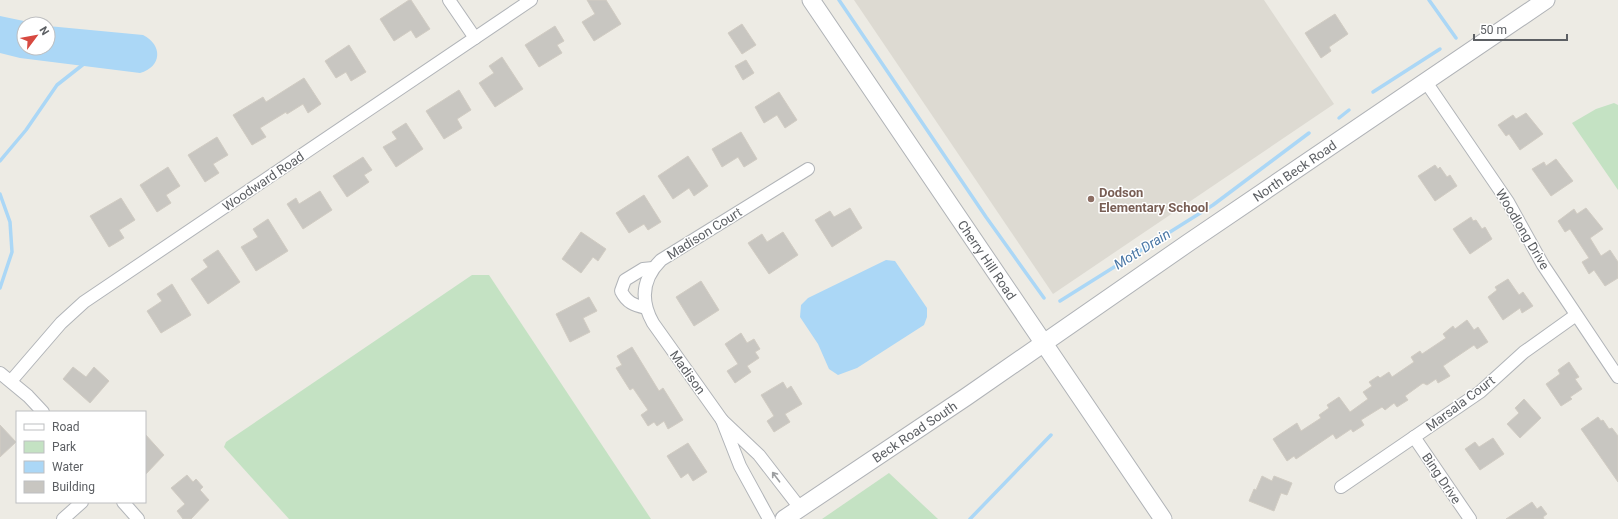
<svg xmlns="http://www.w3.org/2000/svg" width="1618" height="519" font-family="Roboto,sans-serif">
<rect width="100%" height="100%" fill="#edebe4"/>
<path fill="#dddad2" d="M854,0H1264L1334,104L1053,294Z"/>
<g fill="#c4e2c3">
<path d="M1614,103L1618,105V190L1572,123L1596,109Z"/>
<path d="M472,275H489L651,519H289L224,447L226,442Z"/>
<path d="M889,473L938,519H822Z"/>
</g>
<g fill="#abd7f6">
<path d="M0,16L38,24H24V48H48V26L143,35C163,45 162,67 140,73L20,58L0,53Z"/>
<path d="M886,260L895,261L927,308V317L924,325L857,368L838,375L829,369L818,344L800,317L801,305L808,298Z"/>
</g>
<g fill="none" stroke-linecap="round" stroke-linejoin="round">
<g stroke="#abd7f6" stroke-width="3.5">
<path d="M839,0L986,217L1044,298"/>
<path d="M1429,0L1456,38"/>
<path d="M1373,92L1440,49"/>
<path d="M1339,118L1349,110"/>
<path d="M0,161L26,130L57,85L85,63"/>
<path d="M0,194L10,222L12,252L0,288"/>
<path d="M1060,301L1213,205L1309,133"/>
<path d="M970,519L1051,435"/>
</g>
</g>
<g fill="#c8c6c1" stroke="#d1ccc3">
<path d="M409,0H411L430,29L416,38L411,30L394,41L380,19Z"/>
<path d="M587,0H606L621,24L594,41L582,22L595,14Z"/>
<path d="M1335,14L1348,34L1329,47L1331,51L1321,58L1305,33Z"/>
<path d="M742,24L756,45L742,54L728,33Z"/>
<path d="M555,26L564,41L557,45L562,53L539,67L525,45Z"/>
<path d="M349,45L366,72L351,81L346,72L336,78L325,61Z"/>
<path d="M502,57L523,89L495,107L479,83L494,73L489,66Z"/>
<path d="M746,60L754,73L743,80L735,66Z"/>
<path d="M304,78L321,104L308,113L303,104L287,114L286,112L260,128L266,137L252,145L233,115L263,97L266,102Z"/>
<path d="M459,90L471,110L457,119L462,128L444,139L426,111Z"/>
<path d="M779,92L797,120L785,128L777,115L764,123L755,107Z"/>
<path d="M1526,113L1543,134L1520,150L1509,134L1506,136L1498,125L1513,115L1516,119Z"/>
<path d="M406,123L423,149L396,167L383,147L397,139L392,132Z"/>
<path d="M741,132L757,159L744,167L738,157L722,167L712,149Z"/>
<path d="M217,137L228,155L213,164L219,173L205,182L188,155Z"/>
<path d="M688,156L708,186L694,196L689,188L673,199L658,176Z"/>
<path d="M363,157L372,170L364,175L369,182L347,197L333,176Z"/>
<path d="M1556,159L1573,181L1551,196L1532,169L1544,162L1546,166Z"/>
<path d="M1435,165L1438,169L1440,167L1447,177L1450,175L1457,186L1435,201L1418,176Z"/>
<path d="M168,167L180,186L166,195L171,203L157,212L140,185Z"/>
<path d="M320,191L332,210L303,229L287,204L296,198L299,204Z"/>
<path d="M644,195L661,222L648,230L644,224L629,233L616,213Z"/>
<path d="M121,198L135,220L119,230L124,238L109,247L90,216Z"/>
<path d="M850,208L862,228L832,247L815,220L830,211L834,217Z"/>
<path d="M1586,208L1603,229L1590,238L1601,256L1610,250L1618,262V278L1605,286L1594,270L1589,274L1582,262L1589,258L1570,229L1565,232L1558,221L1574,209L1577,214Z"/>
<path d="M1471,217L1473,221L1476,220L1482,229L1485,227L1492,239L1470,254L1453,229Z"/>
<path d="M268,219L288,251L256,271L241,247L258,237L253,229Z"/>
<path d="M581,232L606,249L598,261L593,257L581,273L562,259Z"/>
<path d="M783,232L798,255L769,274L748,243L762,234L767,242Z"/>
<path d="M218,250L240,282L208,304L191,279L208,267L203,260Z"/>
<path d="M1508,279L1519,295L1523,292L1533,306L1522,313L1520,308L1503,320L1488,297L1497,290L1495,287Z"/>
<path d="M701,281L719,310L694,326L676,297Z"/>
<path d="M172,284L191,315L161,333L147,311L162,301L157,294Z"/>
<path d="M589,297L597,311L583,318L590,332L570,342L556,314Z"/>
<path d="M1467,320L1474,330L1478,327L1488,342L1477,349L1474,345L1443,366L1450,376L1438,383L1436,379L1427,385L1423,383L1405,396L1408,400L1397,407L1394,403L1385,410L1382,407L1361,420L1364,425L1353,432L1351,429L1336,439L1333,434L1296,459L1294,456L1287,461L1273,439L1297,423L1301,431L1321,418L1319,415L1329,408L1327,405L1339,397L1350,412L1368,399L1363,392L1372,386L1369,382L1378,376L1380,378L1389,372L1392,377L1414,362L1411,357L1420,351L1422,354L1446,338L1443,334L1453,326L1455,329Z"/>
<path d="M741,333L747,343L754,339L760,349L755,352L759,358L747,366L751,372L735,383L727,371L738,364L725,344Z"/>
<path d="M632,347L659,391L663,388L683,420L668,429L664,421L657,426L654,422L648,426L641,415L648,410L633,388L630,390L616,368L622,365L617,356Z"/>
<path d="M1569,362L1579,377L1575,379L1582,389L1570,397L1572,399L1561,406L1546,384L1560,374L1558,370Z"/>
<path d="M73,367L86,377L94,367L109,381L90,403L63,379Z"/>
<path d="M783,382L787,389L791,386L802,404L785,414L790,422L774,432L767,421L774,416L761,395Z"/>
<path d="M1524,399L1541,418L1520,438L1507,424L1519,413L1515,408Z"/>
<path d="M1598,417L1601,421L1603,420L1609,429L1612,428L1618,436V482L1581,429Z"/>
<path d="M0,425L16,442L0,457Z"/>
<path d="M145,434L164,455L145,475Z"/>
<path d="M1493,438L1504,454L1480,470L1465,449L1475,442L1479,447Z"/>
<path d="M688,443L707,472L693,481L688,473L681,478L667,456Z"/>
<path d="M187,475L193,482L196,479L203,487L200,490L209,500L191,519H183L177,511L185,504L171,488Z"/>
<path d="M1262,476L1272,481L1274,476L1292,483L1287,495L1281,493L1274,511L1249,501L1254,489L1256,490Z"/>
<path d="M1532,502L1537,509L1541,506L1547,514L1543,517L1544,519H1506Z"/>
</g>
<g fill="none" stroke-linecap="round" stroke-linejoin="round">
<defs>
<g id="street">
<path d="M449,0L475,38"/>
<path d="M1426,82L1508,202L1543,265L1618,377"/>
<path d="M646,308C634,305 627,303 621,291L625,280L643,269L653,268"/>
<path d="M0,373L28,396L43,412"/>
<path d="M11,381L61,323L84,302L531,0"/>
<path d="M722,420L653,323C640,300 642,279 661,260L808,169"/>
<path d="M1414,437L1470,519"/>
<path d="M1341,487L1480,392L1524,352L1576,315"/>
<path d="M123,502L138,519"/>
<path d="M63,519L82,502"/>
<path d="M769,519L740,466L722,420L759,455L800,508"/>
</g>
<g id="secondary">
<path id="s1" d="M811,0L1163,519"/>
<path id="s2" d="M784,519L966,397L1188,243L1546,0"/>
</g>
</defs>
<use href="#street" stroke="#b1b4b8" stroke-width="14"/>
<use href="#secondary" stroke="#b0b3b7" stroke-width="19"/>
<use href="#street" stroke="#fff" stroke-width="12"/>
<use href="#secondary" stroke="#fff" stroke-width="17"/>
</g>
<defs><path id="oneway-shaft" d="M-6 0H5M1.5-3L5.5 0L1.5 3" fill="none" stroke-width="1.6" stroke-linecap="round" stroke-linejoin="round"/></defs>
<use stroke="#9d9fa1" href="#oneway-shaft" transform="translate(776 477) rotate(-127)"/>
<circle fill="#8d6e63" stroke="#fff" stroke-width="1.5" cx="1091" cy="199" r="4"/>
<g text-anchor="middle" stroke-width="3" stroke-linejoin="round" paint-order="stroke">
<g font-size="13" fill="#5c5f63" stroke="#fff">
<text dy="5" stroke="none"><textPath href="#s2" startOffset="618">North Beck Road</textPath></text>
<text transform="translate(263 181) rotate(-34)" y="5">Woodward Road</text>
<text transform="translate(1523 229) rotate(59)" y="5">Woodlong Drive</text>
<text transform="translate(704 233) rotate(-32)" y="5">Madison Court</text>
<text dy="5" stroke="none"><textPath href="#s1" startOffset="314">Cherry Hill Road</textPath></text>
<text transform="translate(688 372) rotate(54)" y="5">Madison</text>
<text transform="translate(1460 403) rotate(-37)" y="5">Marsala Court</text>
<text dy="5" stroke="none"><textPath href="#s2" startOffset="157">Beck Road South</textPath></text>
<text transform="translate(1442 478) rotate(56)" y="5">Bing Drive</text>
</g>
<g font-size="13" font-weight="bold" fill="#785e54" stroke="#fff" text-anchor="start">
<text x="1099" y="197">Dodson<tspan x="1099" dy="15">Elementary School</tspan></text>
</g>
<g font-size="14" font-style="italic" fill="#4b78a6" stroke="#fff">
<text transform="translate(1142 249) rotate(-32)" y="5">Mott Drain</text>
</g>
</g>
<rect x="16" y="411" width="130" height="92" fill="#ffffff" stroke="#bebfc1"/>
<rect x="24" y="424" width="20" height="6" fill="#ffffff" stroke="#bebfc1"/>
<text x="52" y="431" font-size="12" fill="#5c5f63">Road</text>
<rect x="24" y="441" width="20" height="12" fill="#c4e2c3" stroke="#bebfc1"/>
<text x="52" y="451" font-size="12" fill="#5c5f63">Park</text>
<rect x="24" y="461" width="20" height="12" fill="#abd7f6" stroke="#bebfc1"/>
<text x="52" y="471" font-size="12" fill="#5c5f63">Water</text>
<rect x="24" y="481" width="20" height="12" fill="#c8c6c1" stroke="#bebfc1"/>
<text x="52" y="491" font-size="12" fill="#5c5f63">Building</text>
<g transform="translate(36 36) rotate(58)"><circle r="19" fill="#ffffff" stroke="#bebfc1"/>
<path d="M0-3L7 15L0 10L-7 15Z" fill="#d74940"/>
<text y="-6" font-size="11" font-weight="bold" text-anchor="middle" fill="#5c5f63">N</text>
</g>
<path d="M1474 34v6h93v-6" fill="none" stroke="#5c5f63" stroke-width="2"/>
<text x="1480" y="34" font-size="12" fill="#5c5f63" stroke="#ffffff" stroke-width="3" paint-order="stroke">50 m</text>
</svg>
